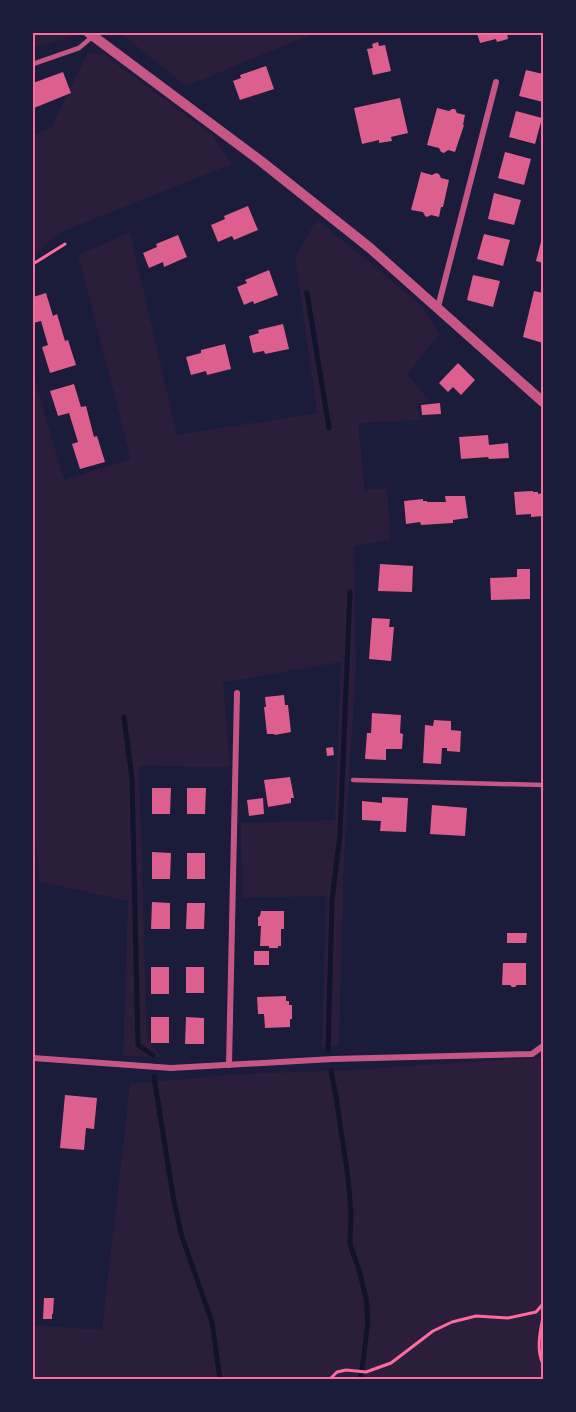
<svg xmlns="http://www.w3.org/2000/svg" width="576" height="1412" font-family="Poppins,sans-serif">
<rect width="100%" height="100%" fill="#1b1b3a"/>
<g fill="#2a1e3b">
<path d="M33,33H78L79,34L33,48Z"/>
<path d="M120,33H315L186,86Z"/>
<path d="M88,52L105,55L211,134L232,164L61,232L33,255V135L51,128Z"/>
<path d="M317,219L422,306L440,334L407,374L430,401L415,405L422,420L358,423L365,490L387,488L391,540L354,546L356,668L344,862L339,1045L322,1047L326,896L242,898L241,823L335,820L341,662L223,682L230,767L139,766L147,1038L161,1057L123,1056L128,901L40,882L33,824V373L64,480L131,459L78,255L130,232L177,435L317,413L295,257Z"/>
<path d="M543,1057V1379H33V1325L102,1330L130,1084L239,1074L354,1070Z"/>
</g>
<g fill="none" stroke-linecap="round" stroke-linejoin="round">
<g stroke="#12122b" stroke-width="5">
<path d="M307,293L329,428"/>
<path d="M124,717L132,779L138,1045L153,1055"/>
<path d="M328,1051L332,900L340,835L350,592"/>
<path d="M331,1071L336,1097L348,1177L351,1213L350,1244L359,1270L366,1298L368,1321L363,1362L360,1379"/>
<path d="M154,1077L173,1196L181,1234L212,1322L220,1379"/>
</g>
</g>
<g fill="#dd5f8e">
<path d="M477,33H507L508,39L497,42L496,39L480,43Z"/>
<path d="M378,42L379,46L385,45L391,71L373,75L367,49L373,48L372,44Z"/>
<path d="M266,66L274,89L240,100L233,81L241,78L240,75Z"/>
<path d="M526,70L543,74V102L519,96Z"/>
<path d="M63,72L71,93L34,108L33,83Z"/>
<path d="M400,98L408,133L391,137L392,141L379,143V140L362,144L354,108Z"/>
<path d="M437,108L449,111L452,109H455L457,113L465,115L463,125H464L455,152L448,150L444,153L441,152L439,148L427,145Z"/>
<path d="M516,111L542,118L535,144L509,137Z"/>
<path d="M505,152L531,159L524,185L498,178Z"/>
<path d="M421,172L432,175L436,173L439,174L441,178L449,180L443,207H441L439,217L431,215L427,217L425,216L423,212L411,210Z"/>
<path d="M494,193L521,200L514,225L488,219Z"/>
<path d="M248,206L258,230L234,240L232,236L218,242L211,225L225,219L224,216Z"/>
<path d="M484,234L510,240L503,266L477,259Z"/>
<path d="M178,235L187,257L164,267L163,262L149,268L143,253L157,247L156,244Z"/>
<path d="M542,238H543V263L536,261Z"/>
<path d="M269,270L278,295L254,304L253,301L244,305L237,287L247,283L245,280Z"/>
<path d="M473,275L500,281L493,307L467,300Z"/>
<path d="M534,291L543,293V343L523,337Z"/>
<path d="M46,293L53,316L57,314L65,341L68,340L76,365L50,373L42,347L48,345L41,321L33,323V297Z"/>
<path d="M283,324L289,349L265,354L264,351L253,353L249,336L259,333L258,330Z"/>
<path d="M225,344L231,369L207,375L206,371L191,375L186,357L201,353V350Z"/>
<path d="M458,363L475,380L461,395L453,387L448,392L439,383Z"/>
<path d="M74,384L81,407L86,406L94,437L97,436L105,462L80,469L72,444L78,442L69,413L58,416L50,391Z"/>
<path d="M440,403L441,414L422,415L421,405Z"/>
<path d="M488,435L489,445L508,443L509,458L489,459L488,457L461,459L459,437Z"/>
<path d="M533,491V492H538V494L543,493V516L531,517V514L516,515L514,492Z"/>
<path d="M445,496H465L468,518L453,520V523L421,525L420,522L406,524L404,501L423,499V501H427V502H446Z"/>
<path d="M380,564L413,566L412,592L378,591Z"/>
<path d="M517,569H530V599L491,600L490,578L517,577Z"/>
<path d="M372,618L390,619L389,627H394L391,661L369,659Z"/>
<path d="M284,695L285,705H288L291,732L275,735L274,734H267L264,707H266L265,697Z"/>
<path d="M372,713L401,715L400,733L403,734L402,749H386V760L365,759L367,733H371Z"/>
<path d="M434,720L451,721V730L461,731L460,752L447,751V748H442L441,764L423,763L425,725L433,726Z"/>
<path d="M333,747L334,755L327,756L326,748Z"/>
<path d="M290,777L294,798H291V803L268,807L264,780Z"/>
<path d="M152,788H171L170,814H152Z"/>
<path d="M187,788H206L205,814H187Z"/>
<path d="M382,797L408,798L406,832L380,831L381,821L362,820V801L382,803Z"/>
<path d="M263,798L264,814L249,816L247,800Z"/>
<path d="M432,805L467,808L465,836L430,834Z"/>
<path d="M152,852L171,853L170,879H152Z"/>
<rect x="187" y="853" width="18" height="26"/>
<path d="M152,902L170,903V929H151Z"/>
<path d="M187,903H205L204,929H186Z"/>
<path d="M261,911H284V929H281V946H278V948H269V946H260L261,926H258V917L260,916Z"/>
<path d="M507,933H527L526,943H507Z"/>
<rect x="254" y="951" width="15" height="14"/>
<path d="M503,963H526V985H517L515,987H512L510,985H502Z"/>
<rect x="151" y="967" width="18" height="27"/>
<rect x="186" y="967" width="18" height="26"/>
<path d="M286,996V1001H289V1005H292V1019H290V1027L265,1028L264,1014H258L257,997Z"/>
<rect x="151" y="1017" width="18" height="26"/>
<path d="M186,1017L204,1018V1044H185Z"/>
<path d="M65,1095L97,1098L94,1129L86,1128L84,1150L60,1148Z"/>
<path d="M44,1298H54L53,1314H52V1319H43Z"/>
</g>
<g fill="none" stroke-linecap="round" stroke-linejoin="round">
<g stroke="#ff6b9d" stroke-width="3">
<path d="M33,264L65,244"/>
<path d="M543,1317C540,1332 536,1350 543,1364"/>
<path d="M330,1379L337,1372L346,1370L366,1372L391,1363L433,1331L452,1322L476,1316L508,1318L536,1312L543,1304"/>
</g>
<g stroke="#c65784" stroke-width="4.5">
<path d="M33,64L79,48L93,36"/>
<path d="M353,780L543,785"/>
</g>
<g stroke="#c65784" stroke-width="6">
<path d="M438,307L496,82"/>
<path d="M33,1058L171,1068L333,1059L532,1054L543,1046"/>
<path d="M229,1065L237,693"/>
</g>
<path stroke="#c65784" stroke-width="10" d="M89,33L262,162L370,248L543,402"/>
</g>
<rect width="576" height="1412" fill="none" stroke="#1b1b3a" stroke-width="69"/>
<rect x="34" y="34" width="508" height="1344" fill="none" stroke="#ff6b9d" stroke-width="2"/>
</svg>
